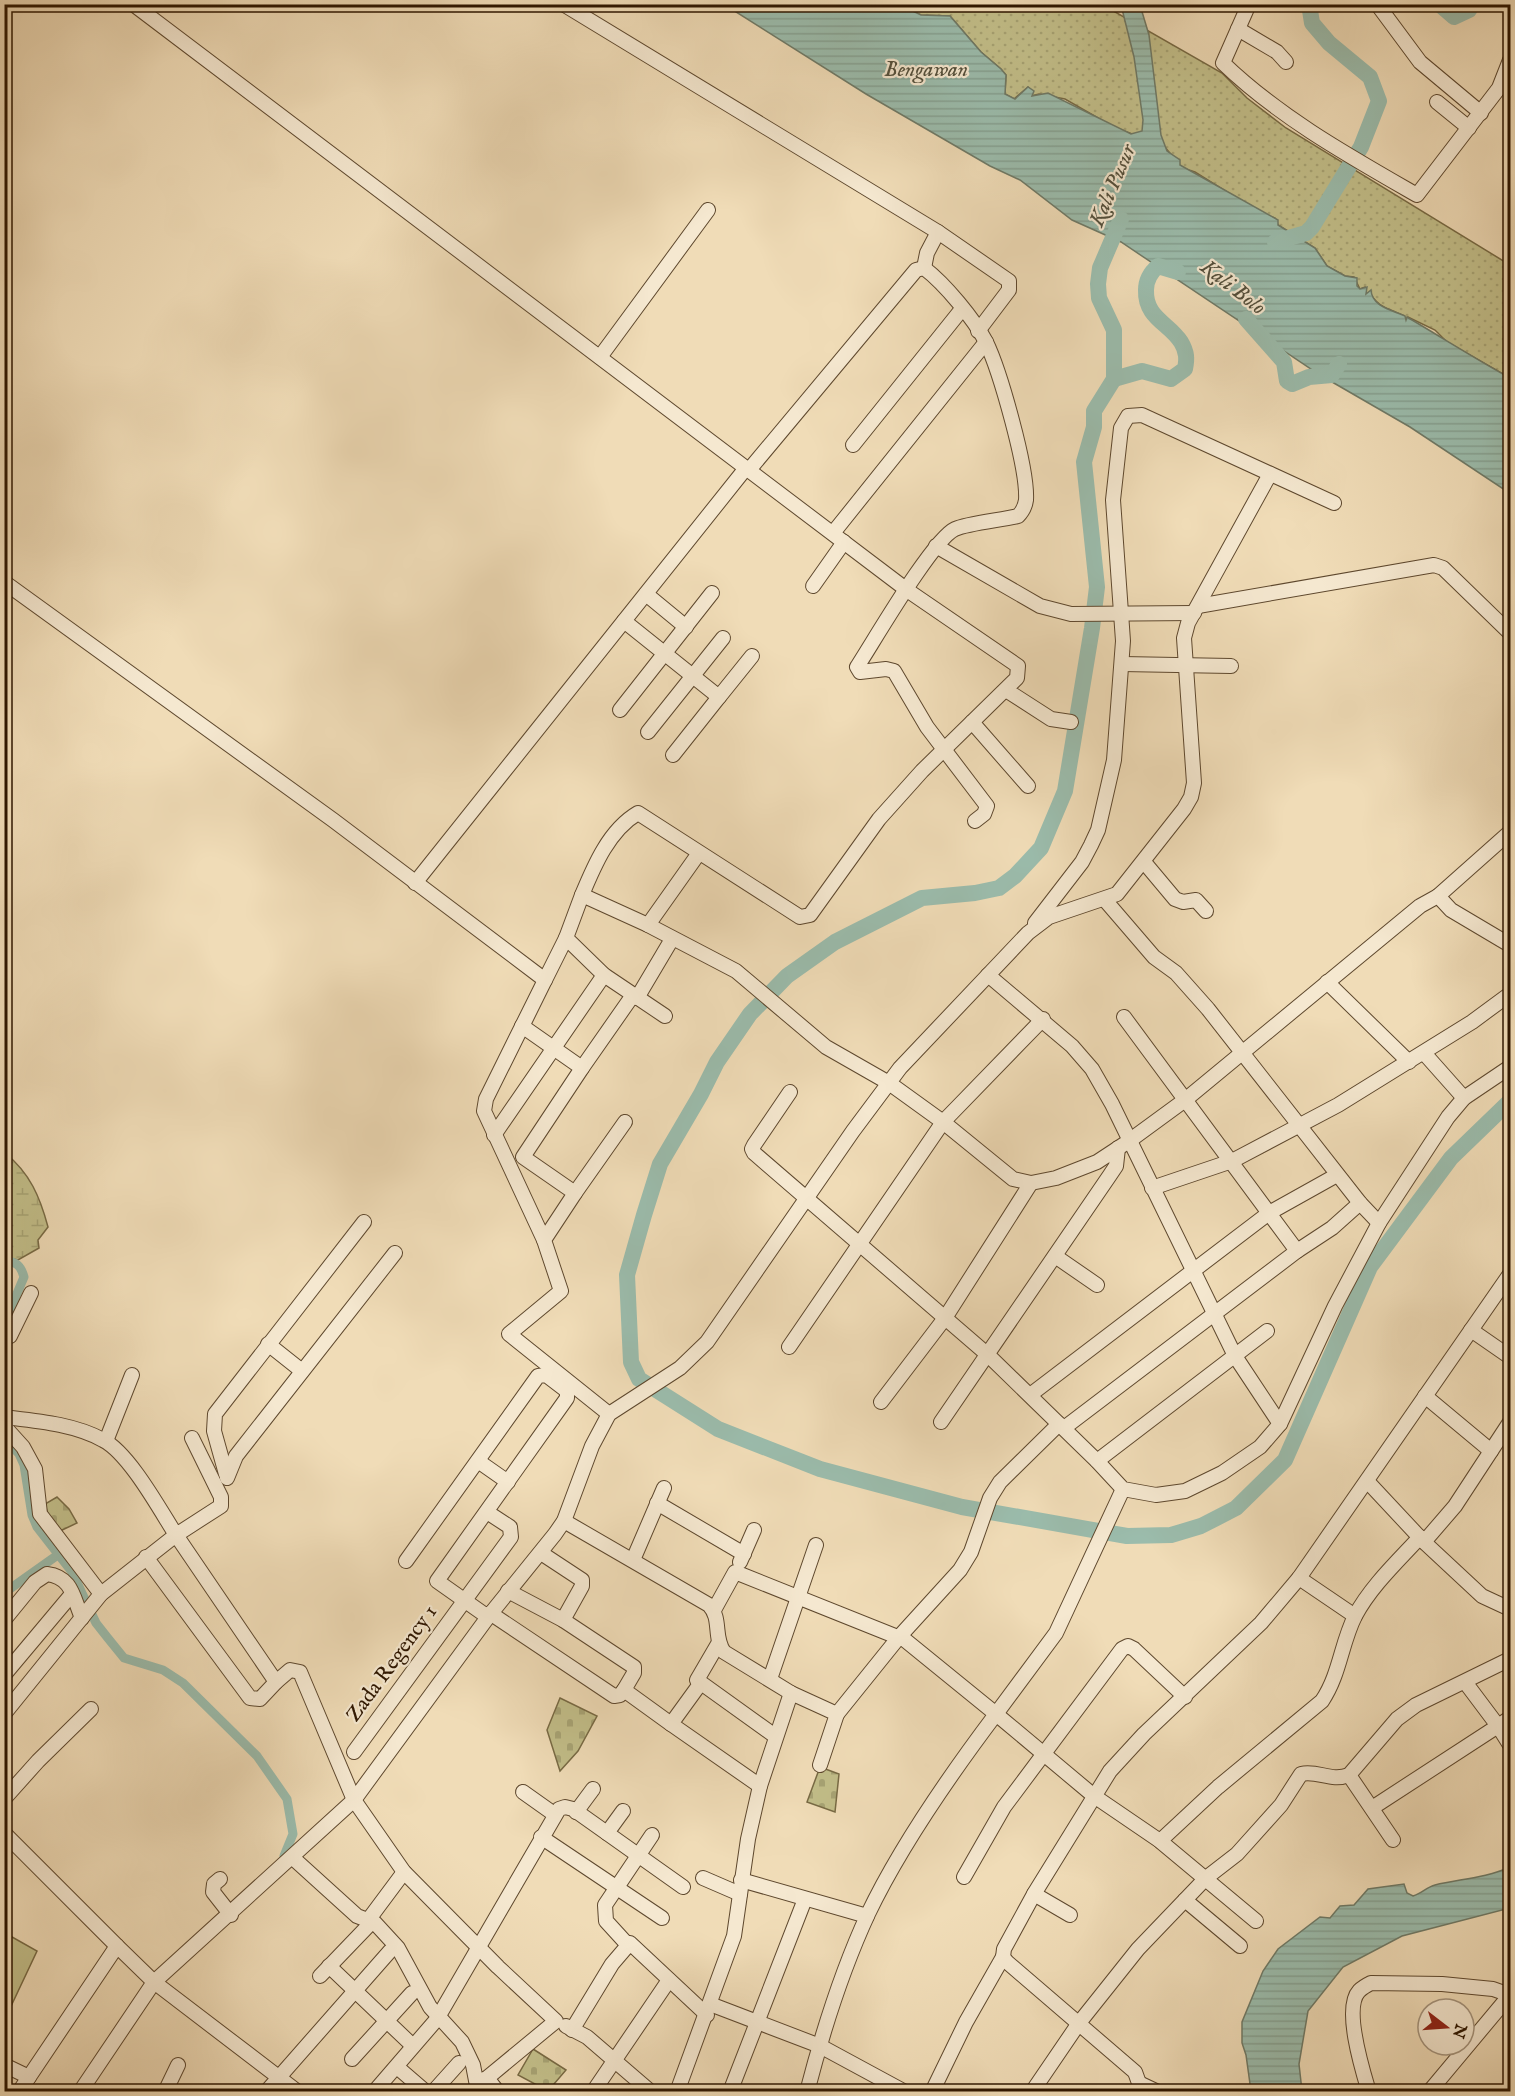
<svg xmlns="http://www.w3.org/2000/svg" width="1515" height="2096" font-family="'IM FELL English',serif">
<defs>
<pattern id="wetland-marsh" width="20" height="14" patternUnits="userSpaceOnUse" patternTransform="scale(1.5)"><rect width="20" height="14" fill="#c2be89"/><path d="M1 5h8M5 5V1M11 12h8M15 12V8" fill="none" stroke="#a7a374"/></pattern>
<pattern id="cemetery-stones" width="16" height="16" patternUnits="userSpaceOnUse" patternTransform="scale(1.5)"><rect width="16" height="16" fill="#c2be89"/><path d="M2 7V4a2 2 0 0 1 4 0v3zM10 15v-3a2 2 0 0 1 4 0v3z" fill="#a7a374"/></pattern>
<pattern id="garden-dots" width="8" height="8" patternUnits="userSpaceOnUse" patternTransform="scale(1.5)"><rect width="8" height="8" fill="#c2be89"/><path d="M2 2h.1M6 6h.1" fill="none" stroke="#a7a374" stroke-width="1.8" stroke-linecap="round"/></pattern>
<pattern id="water-rules" width="6" height="5" patternUnits="userSpaceOnUse" patternTransform="scale(1.5)"><rect width="6" height="5" fill="#9bbcac"/><path d="M0 2.5h6" fill="none" stroke="#86a192"/></pattern>
</defs>
<rect width="100%" height="100%" fill="#f0dcb7"/>
<filter id="stains"><feTurbulence type="fractalNoise" baseFrequency=".00333" numOctaves="4"/><feColorMatrix values="0 0 0 0 .2 0 0 0 0 .09 0 0 0 0 .02 0 0 0 .5 -.17"/></filter>
<radialGradient id="worn" r=".72"><stop offset=".6" stop-color="#630" stop-opacity="0"/><stop offset="1" stop-color="#630" stop-opacity=".3"/></radialGradient>
<path fill="url(#wetland-marsh)" stroke="#786a44" stroke-width="1.5" d="M5,1153C30,1173 40,1197 48,1227L38,1240L39,1248L18,1260L5,1257Z"/>
<g fill="url(#cemetery-stones)" stroke="#786a44" stroke-width="1.5">
<path d="M57,1497L69,1509L77,1523L60,1531L49,1518L45,1504Z"/>
<path d="M560,1698L597,1716L578,1751L560,1771L547,1730Z"/>
<path d="M820,1767L839,1774L835,1812L807,1802Z"/>
<path d="M533,2049L566,2070L548,2091L518,2075Z"/>
</g>
<path fill="url(#garden-dots)" stroke="#786a44" stroke-width="1.5" d="M900,5H1103L1222,73L1247,98L1286,128L1510,265V378L1447,342L1435,330L1408,317L1406,321L1404,316C1391,309 1376,307 1370,292L1366,294L1365,287L1360,289L1354,277L1345,276L1327,266L1315,248L1278,225L1275,218L1259,212L1195,172L1182,168L1165,147L1112,126L1065,99L1039,94L1031,96L1033,92L1028,87L1014,99L1005,94L1006,75L1001,69L981,52L950,16L921,15Z"/>
<path fill="#c2be89" stroke="#786a44" stroke-width="1.5" d="M5,1933L37,1951L5,2019Z"/>
<g fill="url(#water-rules)" stroke="#6f7a67" stroke-width="1.5">
<path d="M725,5H900L921,15L950,16L981,52L1001,69L1006,75L1005,94L1015,99L1028,87L1034,91L1032,96L1048,93L1131,134L1142,131L1143,120L1134,57L1121,5H1140L1149,35L1161,135L1167,151L1180,160V165L1278,220V225L1315,248L1327,266L1345,276L1357,278V286L1360,289L1367,287L1366,294L1371,290C1372,307 1392,310 1405,316L1406,320L1407,317C1441,337 1474,358 1510,378V508L1505,490L1410,427L1320,375L1121,242L1072,220L1020,180L990,166L866,94Z"/>
<path d="M1510,1867V1908L1402,1936L1343,1967L1308,2011L1299,2064L1302,2091H1251L1246,2055L1242,2043V2022L1263,1971L1278,1949L1320,1917L1330,1918L1340,1906L1354,1905L1368,1889L1404,1884L1407,1893L1413,1896C1422,1893 1427,1887 1435,1885C1460,1879 1486,1878 1510,1867Z"/>
</g>
<g fill="none" stroke-linecap="round" stroke-linejoin="round">
<g stroke="#9bbcac" stroke-width="9">
<path d="M4,1260C17,1262 21,1266 24,1277L10,1310L4,1337"/>
<path d="M4,1438L19,1454L24,1465L32,1515L37,1527L72,1572L96,1623L107,1637L124,1658L163,1670L183,1683L257,1756L287,1799L293,1834L284,1856"/>
<path d="M4,1593L59,1554"/>
</g>
<g stroke="#9bbcac" stroke-width="16">
<path d="M1439,4L1454,17L1469,10L1473,4"/>
<path d="M1275,242L1306,233L1312,227L1361,147L1379,101L1370,77L1329,43L1312,23L1309,4"/>
<path d="M1246,319L1284,362L1287,381L1292,384L1309,377L1332,375L1339,364"/>
<path d="M1114,379L1094,411V427L1084,462L1097,587L1092,628L1065,791L1041,848L1015,876L999,888L975,893L922,898L835,942L787,976L750,1014L717,1062L701,1094L660,1164L644,1215L627,1275L631,1362L639,1379L718,1429L820,1469L962,1507L1127,1536L1171,1535L1201,1526L1236,1508L1285,1460L1370,1267L1451,1158L1510,1101"/>
<path d="M1114,379L1142,371L1171,379L1185,369C1187,359 1187,352 1181,342C1169,323 1145,318 1146,290C1146,280 1151,272 1158,266L1178,272"/>
<path d="M1114,379V330L1099,298L1098,284L1100,268L1121,219"/>
</g>
<defs>
<g id="minor">
<path d="M133,4L907,590L1018,666L1017,678L922,771L879,819L810,915L800,917L638,813C609,830 594,866 582,895"/>
<path d="M563,4L938,232"/>
<path d="M1249,4L1223,63C1279,117 1349,156 1417,195L1499,88L1510,60"/>
<path d="M1377,4L1420,62L1481,113"/>
<path d="M1238,29L1277,52L1286,62"/>
<path d="M1437,102L1469,128"/>
<path d="M924,268L927,253L938,232L1009,281V290L978,331"/>
<path d="M600,357L708,210"/>
<path d="M853,445L962,309"/>
<path d="M749,470L916,270L924,268C945,284 974,319 986,342C1000,371 1028,469 1026,500C1025,507 1023,511 1018,516C1002,520 968,523 955,529C933,539 874,641 857,667L860,672L886,669L894,671L927,727L987,806L984,814L975,821"/>
<path d="M833,533L986,342"/>
<path d="M936,546L1040,606L1071,614L1194,613"/>
<path d="M4,582L333,820L545,980L566,938"/>
<path d="M813,586L844,542"/>
<path d="M646,594L686,627"/>
<path d="M1198,606L1434,565L1443,568L1510,633"/>
<path d="M624,621L719,697L752,656"/>
<path d="M1122,664L1231,666"/>
<path d="M1006,690L1051,719L1071,722"/>
<path d="M620,710L712,593"/>
<path d="M972,722L1028,786"/>
<path d="M648,732L723,638"/>
<path d="M673,755L719,697"/>
<path d="M1144,862L1175,899L1183,902L1196,900L1206,911"/>
<path d="M415,883L746,468"/>
<path d="M1438,896L1510,832"/>
<path d="M1105,900L1154,957L1176,973L1208,1009L1360,1203L1379,1223"/>
<path d="M1035,923L1082,862L1091,845L1098,830L1114,760L1123,641L1113,500L1121,428L1128,416L1142,415L1334,503"/>
<path d="M648,925L699,853"/>
<path d="M988,975L1072,1046L1092,1069L1112,1104L1235,1356L1280,1424"/>
<path d="M1327,982L1409,1062"/>
<path d="M637,998L672,939"/>
<path d="M665,1016L604,975L566,938L582,895L648,925L736,971L826,1047L889,1083L943,1122L1013,1179L1031,1183L1056,1178L1097,1162L1129,1141L1185,1100L1420,906L1438,896L1451,910L1510,945"/>
<path d="M1124,1017L1297,1251L1332,1228L1360,1203"/>
<path d="M522,1026L582,1068L523,1157L575,1193L544,1240L561,1291L509,1334L609,1414"/>
<path d="M1424,1053L1464,1098"/>
<path d="M582,1068L633,995"/>
<path d="M790,1092L754,1145L752,1149L754,1153L988,1355L1097,1461L1123,1489L1156,1495L1185,1491L1222,1473L1260,1447L1280,1424L1335,1306L1379,1223L1448,1117L1464,1098L1510,1067"/>
<path d="M494,1135L604,975"/>
<path d="M1152,1188L1232,1161L1338,1105L1472,1022L1510,994"/>
<path d="M575,1193L625,1122"/>
<path d="M544,1240L484,1111L486,1099L545,980"/>
<path d="M1055,1256L1097,1285"/>
<path d="M1471,1330L1510,1357"/>
<path d="M4,1336H10L31,1293"/>
<path d="M268,1344L302,1371"/>
<path d="M789,1347L943,1122L1043,1019"/>
<path d="M1030,1395L1269,1213L1337,1175"/>
<path d="M881,1402L945,1318L1031,1183"/>
<path d="M4,1417C37,1421 74,1424 103,1440C129,1453 160,1510 176,1535L221,1506V1497L192,1438"/>
<path d="M941,1422L1110,1175L1116,1166L1118,1148"/>
<path d="M4,1426L23,1447L35,1469L40,1514L101,1594"/>
<path d="M1064,1428L1297,1251"/>
<path d="M106,1441L132,1375"/>
<path d="M1491,1451L1510,1422"/>
<path d="M478,1461L508,1482"/>
<path d="M1097,1461L1267,1331"/>
<path d="M226,1474L214,1431L215,1414L364,1222"/>
<path d="M227,1478L236,1456L395,1253"/>
<path d="M1367,1481L1424,1542L1455,1506L1491,1451L1425,1396"/>
<path d="M657,1503L744,1554"/>
<path d="M564,1521L709,1605C722,1619 713,1637 724,1652L791,1693"/>
<path d="M1424,1542L1482,1596L1510,1609"/>
<path d="M541,1553L582,1580V1586L563,1620"/>
<path d="M146,1557L250,1698L260,1699L276,1682"/>
<path d="M633,1560L664,1488"/>
<path d="M406,1561L538,1376L546,1375L567,1391V1398L437,1581L488,1617"/>
<path d="M740,1562L754,1530"/>
<path d="M1299,1578L1355,1616"/>
<path d="M508,1591L563,1620L634,1667V1673L624,1690L671,1724"/>
<path d="M714,1610L735,1572L905,1640L996,1714L1056,1633L1123,1489"/>
<path d="M490,1613L614,1696L620,1695L624,1690"/>
<path d="M4,1620L35,1582L47,1574C72,1577 73,1597 82,1618"/>
<path d="M718,1644L697,1680L775,1736"/>
<path d="M4,1675L72,1594"/>
<path d="M770,1679L816,1545"/>
<path d="M700,1684L671,1724L760,1786"/>
<path d="M4,1714L101,1594L176,1535L276,1682L290,1670L300,1672L354,1800L404,1872L498,1967L556,2021L487,2078L477,2082"/>
<path d="M837,1714L899,1637L960,1570L971,1552L990,1498L1000,1482L1059,1424"/>
<path d="M1510,1718L1498,1726L1510,1745"/>
<path d="M354,1752L511,1537L510,1527L487,1512"/>
<path d="M1349,1775L1393,1840"/>
<path d="M523,1792L554,1814"/>
<path d="M4,1799L38,1761L91,1709"/>
<path d="M1372,1808L1498,1726L1465,1682"/>
<path d="M576,1812L593,1789"/>
<path d="M4,1833L117,1946"/>
<path d="M607,1833L623,1811"/>
<path d="M541,1837L662,1918"/>
<path d="M1160,1841L1218,1787L1322,1701C1340,1674 1341,1644 1355,1616C1371,1586 1398,1561 1420,1537"/>
<path d="M293,1858L357,1916L375,1923L398,1948L430,2007L462,2042L473,2065L478,2091"/>
<path d="M964,1877L1004,1807L1122,1649L1128,1646L1134,1649L1185,1697"/>
<path d="M703,1878L740,1894"/>
<path d="M220,1879L214,1884L213,1892L231,1915"/>
<path d="M741,1880L867,1916"/>
<path d="M1034,1894L1070,1915"/>
<path d="M1185,1900L1240,1946"/>
<path d="M369,1919L404,1872"/>
<path d="M627,1944L606,1921L605,1905L652,1835"/>
<path d="M329,1966L413,2046"/>
<path d="M320,1976L369,1925"/>
<path d="M710,2004L820,2046L905,2092"/>
<path d="M566,2026L587,2037L651,2092"/>
<path d="M572,2030L612,1964L630,1943L707,2015"/>
<path d="M352,2059L412,1993"/>
<path d="M4,2065L29,2077L19,2092"/>
<path d="M397,2067L426,2092"/>
<path d="M29,2077L117,1946L154,1982L298,2092"/>
<path d="M487,2078L498,2092"/>
<path d="M1139,2083L1158,2092"/>
<path d="M80,2092L154,1982L354,1800L488,1617L555,1534L564,1521L592,1446L609,1414L680,1368L707,1342L853,1131L900,1068L1028,933L1049,917L1117,894L1184,809L1191,797L1194,783L1184,638L1188,623L1270,474"/>
<path d="M165,2092L178,2065"/>
<path d="M266,2092L390,1951"/>
<path d="M374,2092L437,2019L559,1809L565,1807L573,1809L683,1887"/>
<path d="M433,2092L459,2063"/>
<path d="M593,2092L669,1980"/>
<path d="M677,2092L734,1936L748,1839L760,1786L791,1693L837,1714L820,1765"/>
<path d="M730,2092L805,1899"/>
<path d="M807,2092C822,2034 843,1968 868,1914C901,1845 950,1775 996,1714L1094,1796L1160,1841L1256,1921"/>
<path d="M932,2092L966,2022L1003,1957"/>
<path d="M1032,2092L1079,2023L1138,1949L1206,1878L1237,1854L1281,1805L1301,1774C1318,1770 1331,1782 1349,1775L1397,1719L1416,1705L1510,1659"/>
<path d="M1138,2092L1139,2083L1135,2072L1007,1962L1003,1957L1004,1949L1034,1894L1110,1771L1144,1734L1261,1623L1299,1578L1510,1274"/>
<path d="M1369,2092C1363,2072 1343,2008 1359,1991C1362,1988 1367,1985 1371,1983L1442,1984L1493,1989L1510,1995"/>
<path d="M1429,2092L1510,1995"/>
</g>
</defs>
<use href="#minor" stroke="#5e482e" stroke-width="16"/>
<use href="#minor" stroke="#f5e8d0" stroke-width="14"/>
</g>
<g text-anchor="middle" stroke-width="4.5" stroke-linejoin="round" paint-order="stroke">
<g font-size="21" fill="#2e1600" stroke="#f5e8d0">
<text transform="translate(391 1663) rotate(-54)" y="7">Zada Regency 1</text>
</g>
<g font-size="22" font-style="italic" fill="#54503c" stroke="#f5e8d0">
<text x="926" y="76">Bengawan</text>
<text transform="translate(1111 185) rotate(-67)" y="8">Kali Pusur</text>
<text transform="translate(1234 286) rotate(38)" y="8">Kali Bolo</text>
</g>
</g>
<rect width="1515" height="2096" fill="none" stroke="#f0dcb7" stroke-width="24"/>
<rect x="6" y="6" width="1503" height="2084" fill="none" stroke="#2e1600" stroke-width="3"/>
<rect x="12" y="12" width="1491" height="2072" fill="none" stroke="#2e1600" stroke-width="1.5"/>
<g transform="translate(1446 2027) rotate(107)"><circle r="28" fill="#f5e8d0" stroke="#a5947d" stroke-width="1.5"/>
<path d="M0-4.5L10 22L0 15L-10 22Z" fill="#8f2418"/>
<text y="-9" font-size="16" font-weight="bold" text-anchor="middle" fill="#2e1600">N</text>
</g>
<rect width="100%" height="100%" filter="url(#stains)"/>
<rect width="100%" height="100%" fill="url(#worn)"/>
</svg>
